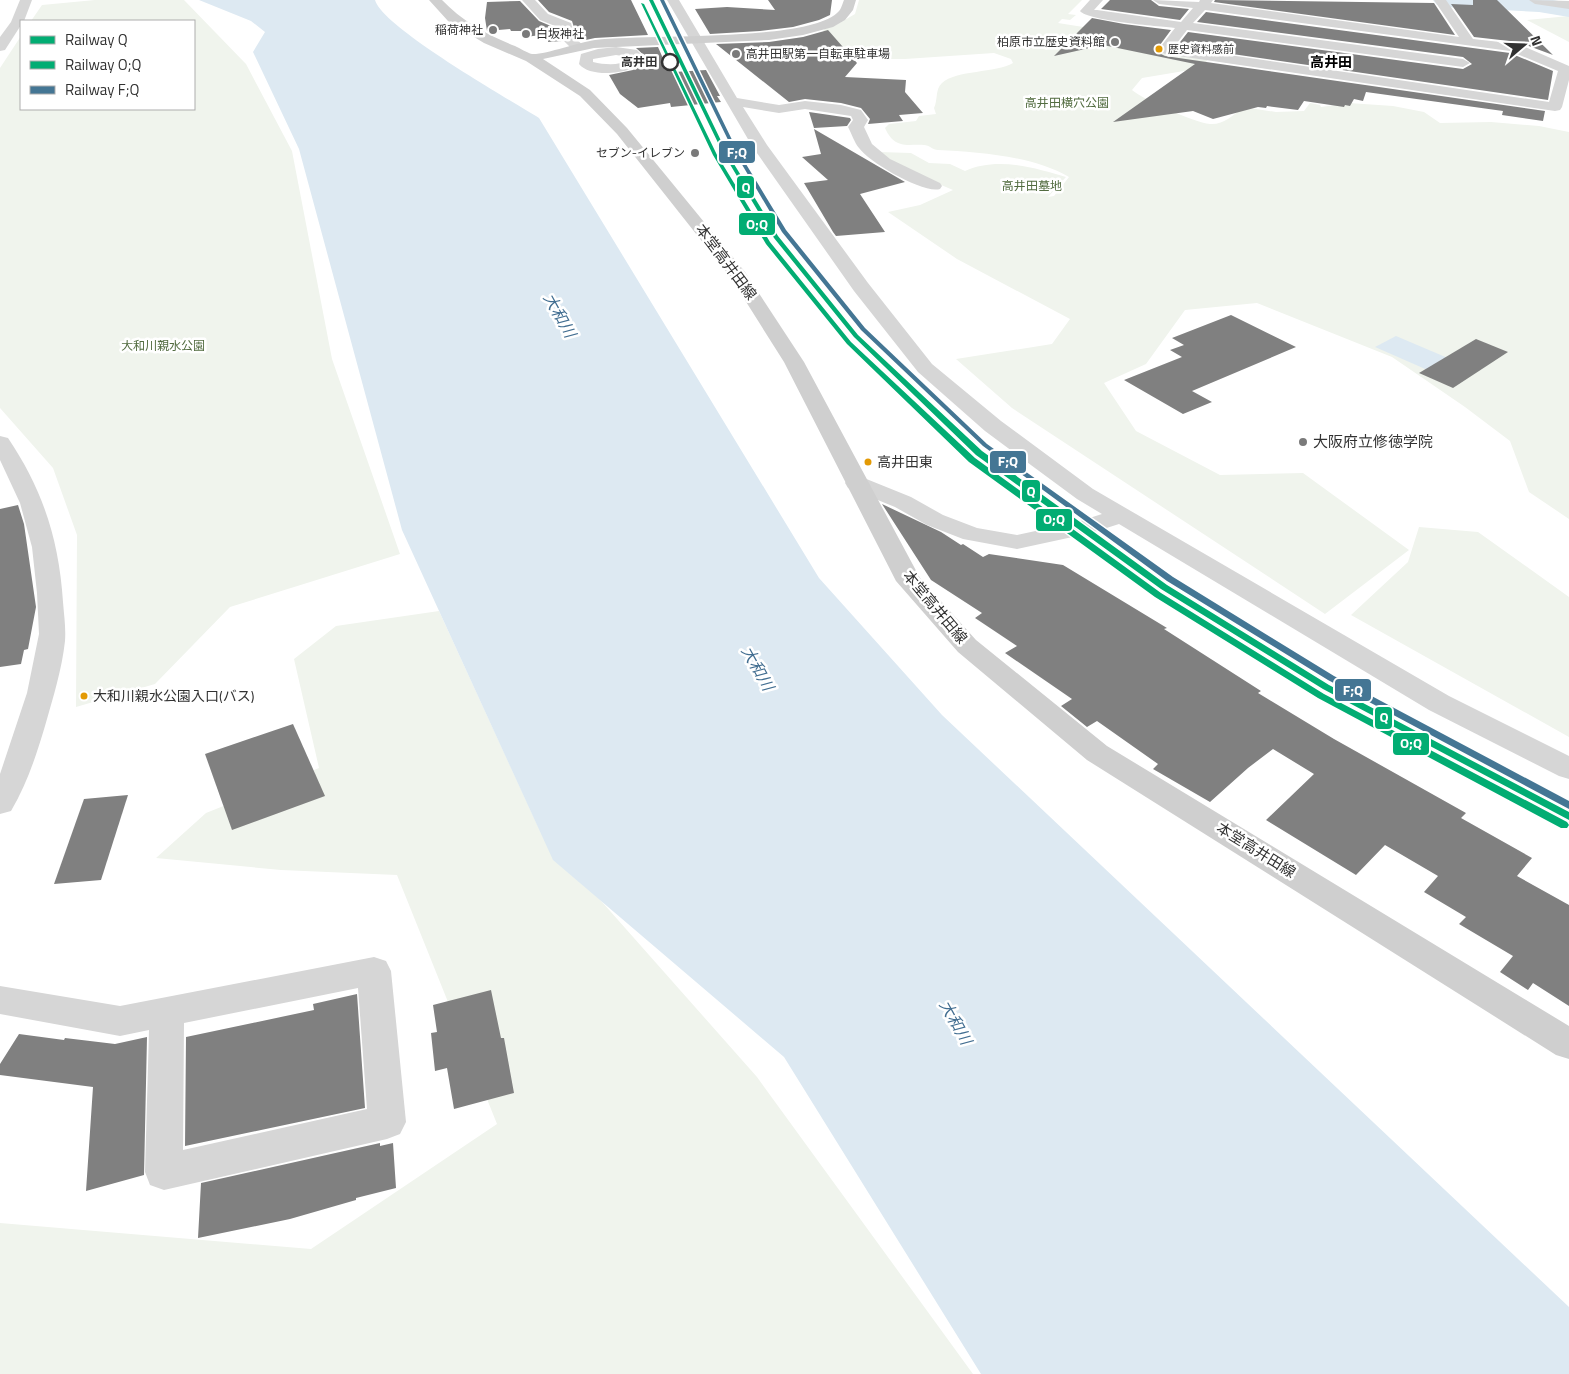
<svg xmlns="http://www.w3.org/2000/svg" width="1569" height="1374" font-family="'Titillium Web','Noto Sans JP',sans-serif">
<rect width="100%" height="100%" fill="#fff"/>
<g fill="#f0f4ed">
<path d="M95,0H184L246,64L292,151L332,359L400,554L230,607L155,684L76,707L77,535L53,468L0,408V68L21,36V109H194V21H31L42,5Z"/>
<path d="M859,0H1082L1068,14L1076,15L1070,20L1062,19L1058,23L1096,29L1155,50L1208,59L1202,68L1142,78L1132,90C1144,100 1193,122 1210,124C1223,125 1234,115 1243,107L1276,112L1304,111L1310,103L1320,105L1321,107L1349,103L1393,106L1424,112L1440,123L1491,122L1539,126L1569,132V519L1529,492L1510,441L1465,407L1392,357L1257,303L1185,310L1146,364L1104,383L1136,431L1220,475L1303,473L1409,550L1325,614L1012,408L956,359L1052,344L1070,319L957,259L888,212L920,205L953,190L887,162L879,152L911,153L929,163L950,164L965,171C997,156 1035,168 1066,177L1048,197L1054,196L1069,177C1033,156 979,152 938,150C933,150 929,145 924,145C916,144 908,146 901,144C893,142 888,135 885,128L889,124L916,121L919,116L936,114L934,108C938,100 935,89 942,83C956,70 996,73 1013,63L1011,59L994,53L905,59H876L847,54L823,32L824,29L836,25L855,14Z"/>
<path d="M1569,16V42L1527,20Z"/>
<path d="M1419,527L1478,532L1569,597V737L1351,615L1408,562Z"/>
<path d="M439,611L541,833L757,1077L973,1374H0V1223L311,1249L497,1124L397,875L281,870L156,858L206,813L319,768L294,659L336,626Z"/>
</g>
<g fill="#dde9f2">
<path d="M199,0H375C382,27 510,100 539,118L819,578L942,715L1569,1307V1374H981L784,1057L553,860L402,530L299,149L253,52L265,32L251,21Z"/>
<path d="M1396,336L1469,367L1448,379L1375,347Z"/>
</g>
<g fill="none" stroke-linecap="round" stroke-linejoin="round">
<path fill="#dde9f2" fill-rule="evenodd" d="M1433,0H1553L1569,3V17L1539,12L1445,7L1437,5Z"/>
</g>
<g fill="#808080">
<path d="M538,0H631L648,35L595,38L581,41L577,37L572,21L549,12Z"/>
<path d="M768,0H832L830,15L819,20L793,27L760,31L710,34L695,9L727,7L775,10Z"/>
<path d="M1110,0H1151L1159,6L1189,9L1180,20L1101,9Z"/>
<path d="M1215,0L1434,3L1455,35L1214,2Z"/>
<path d="M1473,0H1497L1553,55L1518,42L1474,37L1451,4L1473,5Z"/>
<path d="M520,1L539,21L558,29L562,41L548,42L549,34L525,37L521,31H511L510,29L487,31L485,18L487,2Z"/>
<path d="M1206,12L1510,53L1553,71L1548,100L1177,46L1188,32L1463,69L1472,64L1463,57L1197,22Z"/>
<path d="M1092,18L1124,24L1171,30L1157,49V52L1165,56L1545,111L1543,121L1502,115L1503,111L1366,92L1363,101L1354,99L1350,106L1345,105L1344,107L1304,101L1298,110L1267,106L1266,108L1258,107L1213,119L1193,111L1113,122L1195,64L1103,45L1054,56Z"/>
<path d="M828,30L857,63L845,77L906,80L905,92L923,113L899,115L903,121L868,124L870,119L861,108L841,103L805,99L789,102L716,44L769,42L803,37Z"/>
<path d="M658,47L665,63L669,62L674,72L706,70L720,96H717L721,102L671,107L670,103L638,108L620,94L609,75L633,70L647,60V58L636,48Z"/>
<path d="M809,112L850,118L851,120L847,126L814,128Z"/>
<path d="M814,129L905,182L860,194L885,232L836,236L833,232L804,183L828,180L802,157L821,154Z"/>
<path d="M1231,315L1296,347L1192,391L1212,402L1183,414L1124,380L1182,357L1170,350L1184,345L1172,338Z"/>
<path d="M1476,339L1508,352L1453,388L1419,373Z"/>
<path d="M882,504L941,532L961,545L963,544L983,557L989,554L1063,565L1167,628L1164,629L1261,691L1258,693L1334,739L1466,813L1461,818L1532,858L1517,876L1569,905V1006L1533,983L1528,990L1500,972L1513,956L1459,924L1466,917L1424,892L1438,876L1385,845L1356,875L1266,820L1314,774L1273,749L1248,768L1210,802L1153,769L1158,764L1097,721L1087,727L1061,706L1072,699L1005,653L1017,646L975,618L982,613L931,580Z"/>
<path d="M18,505L24,524L36,607L28,649L24,650L21,664L0,667V509Z"/>
<path d="M293,724L325,796L232,830L205,754Z"/>
<path d="M128,795L101,880L54,884L84,799Z"/>
<path d="M491,990L501,1038H504L514,1093L454,1109L447,1068L435,1071L431,1033L437,1032L433,1005Z"/>
<path d="M357,994L365,1108L185,1146L186,1037L314,1010L313,1004Z"/>
<path d="M19,1034L64,1040L65,1038L115,1044L147,1037L144,1175L86,1191L93,1087L0,1075V1064Z"/>
<path d="M380,1143V1146L393,1143L396,1188L356,1198V1200L290,1219L198,1238L201,1183Z"/>
</g>
<g fill="none" stroke-linecap="round" stroke-linejoin="round">
<g fill="#d6d6d6" fill-rule="evenodd">
<path d="M20,0H32L24,21H21V25L5,50L0,51V37L11,22Z"/>
<path d="M522,0H535L548,14L571,23L575,38L585,47L583,50H573L562,39L560,28L540,20Z"/>
<path d="M667,0H679L737,98L779,105L805,101L841,105L861,110L868,120L864,127L872,144L890,159L940,183L942,186L940,189C923,194 869,162 859,148C854,142 852,134 848,127L853,120L851,116L805,109L779,113L743,107L767,145L868,283L932,364L1001,421L1093,489L1449,696L1569,756V779L1559,776L1429,710L1119,524L1091,533L1017,549L963,539L927,525L895,507L848,488L845,483L848,478L856,476L864,478L911,497L943,515L977,528L1017,535L1077,522L1102,514L1077,499L985,431L918,372L854,291L752,146Z"/>
<path d="M1090,0H1103L1094,10H1097L1181,22L1193,8L1159,4L1153,0L1199,2L1200,0H1213L1211,3L1459,37L1434,0H1446L1473,39L1518,44L1569,66V80L1562,107L1560,110L1555,111L1165,54L1158,50L1175,28C1158,26 1088,21 1080,11ZM1205,10L1510,51L1558,71L1549,102L1174,47L1187,30L1463,67L1470,63L1463,59L1193,23Z"/>
<path d="M1529,0L1569,1V9L1535,4Z"/>
<path d="M616,47L637,50L646,59C635,74 591,79 579,64L581,54L598,49ZM616,55L628,57L631,59C619,66 606,65 593,62V59Z"/>
<path d="M0,436L8,438C43,490 59,540 63,602C64,615 66,628 65,641C62,669 53,698 45,726C36,756 27,784 11,811L0,814V774L27,693L39,634L37,593L32,547L20,503L0,460Z"/>
<path d="M374,957L386,961L391,971L406,1122L400,1134L387,1139L164,1190L150,1185L145,1172L149,1030L120,1036L0,1014V986L120,1006ZM358,988L367,1109L183,1150L184,1023Z"/>
</g>
<path fill="#cfcfcf" fill-rule="evenodd" d="M429,0H442C462,21 487,35 515,46C520,48 527,53 532,54C544,55 580,42 595,40C644,34 806,42 837,13C841,10 842,5 844,0H856L853,10L845,20L833,27L803,35L769,40L594,48L543,59L590,90L627,128L745,272L804,362L920,578L976,640L1107,746L1569,1026V1059L1556,1055L1087,760L958,652L896,581L784,362L731,278L617,134L580,96L526,61L484,43L448,21Z"/>
<defs>
<path id="rail-1" d="M649,0H653L726,151L778,236L858,335L982,451L1167,585L1329,685L1569,812V820L1323,689L1161,589L976,455L854,337L774,238L722,151Z"/>
<path id="rail-2" d="M641,3L644,4L717,155L770,242L851,342L975,458L1161,593L1324,694L1567,822L1569,825L1567,828H1561L1318,698L1155,597L969,462L847,344L766,244L713,155Z"/>
<path id="rail-3" d="M660,0H664L735,146L786,230L865,328L987,444L1173,577L1334,676L1569,801V809L1328,680L1167,581L983,446L861,330L782,232L731,146Z"/>
</defs>
<use href="#rail-1" stroke="#fff" stroke-width="3"/>
<use href="#rail-2" stroke="#fff" stroke-width="3"/>
<use href="#rail-3" stroke="#fff" stroke-width="3"/>
<use href="#rail-1" fill="#02ad73" fill-rule="evenodd"/>
<use href="#rail-2" fill="#02ad73" fill-rule="evenodd"/>
<use href="#rail-3" fill="#447694" fill-rule="evenodd"/>
</g>
<g fill="#7a7a7a" stroke="#fff" stroke-width="2">
<circle cx="493" cy="30" r="5"/>
<circle cx="526" cy="34" r="5"/>
<circle cx="1115" cy="42" r="5"/>
<circle cx="736" cy="54" r="5"/>
<circle cx="695" cy="153" r="5"/>
<circle cx="1303" cy="442" r="5"/>
</g>
<g fill="#e39a05" stroke="#fff" stroke-width="2">
<circle cx="1159" cy="49" r="4.5"/>
<circle cx="868" cy="462" r="4.5"/>
<circle cx="84" cy="696" r="4.5"/>
</g>
<circle fill="#fff" stroke="#323232" stroke-width="2.5" cx="670" cy="62" r="8"/>
<g text-anchor="middle" stroke-width="5" stroke-linejoin="round" paint-order="stroke">
<g font-size="11" fill="#323232" stroke="#fff" text-anchor="start">
<text x="1168" y="53">歴史資料感前</text>
</g>
<g font-size="12" fill="#323232" stroke="#fff" text-anchor="end">
<text x="483" y="34">稲荷神社</text>
<text x="536" y="38" text-anchor="start">白坂神社</text>
<text x="1105" y="46">柏原市立歴史資料館</text>
<text x="746" y="58" text-anchor="start">高井田駅第一自転車駐車場</text>
<text x="685" y="157">セブン-イレブン</text>
</g>
<g font-size="12" font-weight="bold" fill="#323232" stroke="#fff" text-anchor="end">
<text x="657" y="66">高井田</text>
</g>
<g font-size="12" fill="#526c40" stroke="#fff">
<text x="1067" y="107">高井田横穴公園</text>
<text x="1032" y="190">高井田墓地</text>
<text x="163" y="350">大和川親水公園</text>
</g>
<g font-size="14" font-weight="bold" fill="#000" stroke="#fff">
<text x="1331" y="67">高井田</text>
</g>
<g font-size="14" fill="#323232" stroke="#fff" text-anchor="start">
<text x="877" y="467">高井田東</text>
<text x="93" y="701">大和川親水公園入口(バス)</text>
</g>
<g font-size="15" fill="#323232" stroke="#fff">
<text transform="translate(726 262) rotate(53)" y="5">本堂高井田線</text>
<text transform="translate(935 607) rotate(50)" y="5">本堂高井田線</text>
<text transform="translate(1256 850) rotate(32)" y="5">本堂高井田線</text>
</g>
<g font-size="15" fill="#323232" stroke="#fff" text-anchor="start">
<text x="1313" y="447">大阪府立修徳学院</text>
</g>
<g font-size="16" font-style="italic" fill="#426e91" stroke="#fff">
<text transform="translate(560 315) rotate(61)" y="6">大和川</text>
<text transform="translate(758 668) rotate(61)" y="6">大和川</text>
<text transform="translate(956 1022) rotate(61)" y="6">大和川</text>
</g>
</g>
<g stroke="#fff" stroke-width="2">
<rect x="718" y="140" width="38" height="24" rx="5" fill="#447694"/>
<rect x="736" y="175" width="19" height="24" rx="5" fill="#02ad73"/>
<rect x="738" y="212" width="38" height="24" rx="5" fill="#02ad73"/>
<rect x="989" y="450" width="38" height="24" rx="5" fill="#447694"/>
<rect x="1021" y="479" width="20" height="24" rx="5" fill="#02ad73"/>
<rect x="1035" y="508" width="38" height="24" rx="5" fill="#02ad73"/>
<rect x="1334" y="678" width="38" height="24" rx="5" fill="#447694"/>
<rect x="1374" y="706" width="19" height="24" rx="5" fill="#02ad73"/>
<rect x="1392" y="732" width="38" height="24" rx="5" fill="#02ad73"/>
</g>
<g font-size="14" text-anchor="middle" font-weight="bold" fill="#fff">
<text x="737" y="157">F;Q</text>
<text x="746" y="192">Q</text>
<text x="757" y="229">O;Q</text>
<text x="1008" y="466">F;Q</text>
<text x="1031" y="496">Q</text>
<text x="1054" y="524">O;Q</text>
<text x="1353" y="695">F;Q</text>
<text x="1384" y="722">Q</text>
<text x="1411" y="748">O;Q</text>
</g>
<rect x="20" y="20" width="175" height="90" fill="#ffffff" stroke="#adadad"/>
<rect x="30" y="36" width="25" height="8" fill="#02ad73" stroke="#adadad"/>
<text x="65" y="45" font-size="15" fill="#323232">Railway Q</text>
<rect x="30" y="61" width="25" height="8" fill="#02ad73" stroke="#adadad"/>
<text x="65" y="70" font-size="15" fill="#323232">Railway O;Q</text>
<rect x="30" y="86" width="25" height="8" fill="#447694" stroke="#adadad"/>
<text x="65" y="95" font-size="15" fill="#323232">Railway F;Q</text>
<g transform="translate(1524 45) rotate(71)" stroke="#ffffff" stroke-width="4" paint-order="stroke">
<path d="M0-4L9 19L0 12L-9 19Z" fill="#323232"/>
<text y="-8" font-size="14" font-weight="bold" text-anchor="middle" fill="#323232">N</text>
</g>
</svg>
